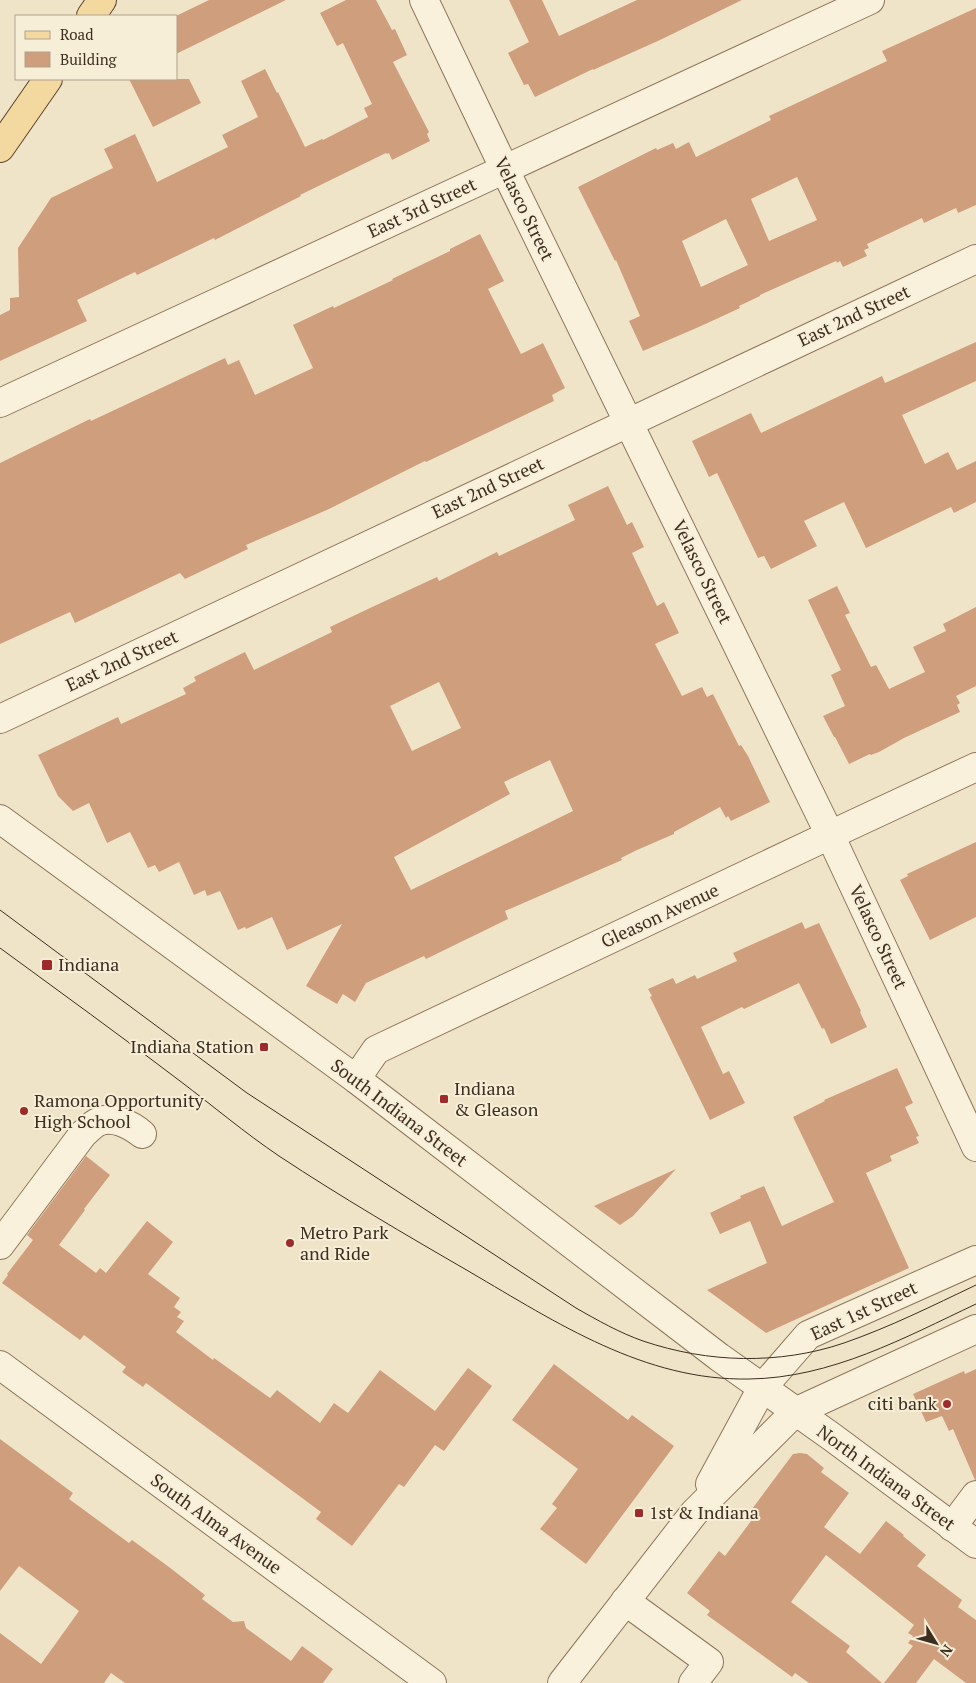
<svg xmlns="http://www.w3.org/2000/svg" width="976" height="1683" font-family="'PT Serif',serif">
<rect width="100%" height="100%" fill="#f0e4c8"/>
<g fill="#cf9f7d" fill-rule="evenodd">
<path d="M209,0H286L176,54V16Z"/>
<path d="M346,0H376L392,30L395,29L407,55L393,62L429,132L427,134L430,141L392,160L389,153L387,154L386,153L300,195L301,196L215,240L214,238L137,275L135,272L77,300L87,321L0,361V315L10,310V298L19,297L18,248L51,198L113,168L104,149L135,134L157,182L228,147L222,135L258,117L241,81L265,69L277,93L278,92L305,147L322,139L323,140L368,117L364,108L372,104L343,43L337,46L320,13Z"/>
<path d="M509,0H542L559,36L637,0H742L660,40L593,70V69L535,97L528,84L524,85L508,53L529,42Z"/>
<path d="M976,8V205L958,213L956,208L924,223L922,218L867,244L869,248L864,250L867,256L843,267L840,261L837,263L836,261L760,295V296L739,306L740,308L701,326L643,351L629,321L640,316L616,260L615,261L578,187L656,148L657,150L673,143L676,149L689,142L696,157L771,120L769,116L887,61L882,51ZM797,177L817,220L769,241L751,199ZM726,219L748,265L701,287L682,241Z"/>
<path d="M129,79H189L201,103L153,127Z"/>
<path d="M480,234L504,281L488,289L521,354L543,343L565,388L552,395L554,401L426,462L425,461L329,509L246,545L248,549L185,579L180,573L75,623L70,612L0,644V463L90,419L91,421L225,358L228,365L239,360L255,395L313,368L293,325L333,306L334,308L393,280L392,279L450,251V249Z"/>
<path d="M976,342V381L902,415L925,464L948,452L957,470L976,461V502L954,513L951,507L866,548L844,502L804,521L817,546L771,569L764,556L758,558L717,473L709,477L692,441L751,413L761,433L882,376L885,383Z"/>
<path d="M608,486L627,525L632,522L644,547L632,553L657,606L664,602L679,633L655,644L682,696L702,687L707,697L713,694L739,746L741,745L748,756L770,802L731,821L728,816L726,818L720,807L674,832V834L637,850L621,858L622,860L505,911L508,919L426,959L424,956L366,983L355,1002L343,994L337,1004L306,986L342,924L287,950L272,917L246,929L245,927L238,930L220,891L207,896L205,890L194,895L179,862L159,872L155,865L148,868L130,832L107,843L89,803L73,811L58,796L38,755L118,717L121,724L186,694L183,688L196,681L194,677L245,652L254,670L332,632L330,627L370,608L437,577L439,581L497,552L499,556L575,520L568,505ZM439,682L461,728L412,751L390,706ZM550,760L573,811L411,890L394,857L510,794L504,782Z"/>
<path d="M837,586L850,613L845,615L871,667L876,665L889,689L925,672L913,647L946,631L943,624L976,607V686L956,696L960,703L957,705L960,712L904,738L879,752L871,755L870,754L849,764L835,737H834L823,716L845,706L831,675L841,670L808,600Z"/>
<path d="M976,842V917L930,940L900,880L908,876L907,874Z"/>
<path d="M802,922L805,929L819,923L861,1011L860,1012L867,1027L831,1044L824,1028L822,1029L799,983L744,1009L742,1007L701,1027L723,1074L729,1071L745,1103L710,1120L650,997L652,996L648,989L673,978L676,984L695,975L697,979L737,961L733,953Z"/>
<path d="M897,1068L913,1103L905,1107L919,1136L916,1137L919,1143L890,1156L892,1161L866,1173L909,1268L766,1333L707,1290L767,1263L750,1221L720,1234L710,1213L741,1198L740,1196L764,1186L782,1226L834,1202L793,1117L825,1101L824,1100Z"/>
<path d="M86,1156L110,1175L84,1209L85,1210L59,1245L96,1273L100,1268L106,1273L147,1221L173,1242L148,1274L180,1298L174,1307L181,1312L177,1317L184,1321L176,1332L213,1360L214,1358L270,1398L277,1390L320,1423L334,1403L348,1413L380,1370L435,1411L468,1368L492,1386L444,1451L435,1445L404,1487L399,1484L352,1546L316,1519L321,1512L146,1383L143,1387L122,1372L126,1367L84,1335L80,1340L2,1283L8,1275L7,1274L33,1240L27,1235Z"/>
<path d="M676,1169L633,1216L620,1225L594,1206Z"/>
<path d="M554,1364L628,1420L632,1415L674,1446L586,1564L540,1529L557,1508L552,1504L578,1469L512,1420Z"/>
<path d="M976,1369V1480H975L953,1429L949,1431L942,1416L926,1422L913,1394L964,1371L965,1374Z"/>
<path d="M0,1439L73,1493L69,1499L129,1543L132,1540L169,1567L205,1595L202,1599L233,1622L244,1621L246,1628L291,1661L302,1646L333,1669L323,1683H125L111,1673L104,1683H0V1633L41,1664L79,1611L19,1566L0,1591Z"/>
<path d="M800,1453L807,1454L824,1468L821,1472L849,1493L824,1527L860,1554L886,1521L904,1535L903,1536L926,1555L917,1566L962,1600L958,1607L976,1620V1683H966L934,1659L916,1683H884L913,1646L908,1643L913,1636L908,1633L914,1625L826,1555L791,1602L850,1646L846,1652L882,1683H809L795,1673L792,1677L707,1615L710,1611L687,1593L719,1551L725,1556L757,1513L752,1509L793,1454Z"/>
</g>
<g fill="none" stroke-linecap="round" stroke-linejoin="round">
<defs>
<g id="minor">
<path d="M424,0L505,170L830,835L976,1147"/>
<path d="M0,403L870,0"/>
<path d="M0,719L976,259"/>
<path d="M0,819L356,1079L719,1357L832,1437L976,1544"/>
<path d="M356,1079L376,1050L830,835L976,767"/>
<path d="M0,1245L83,1134C87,1131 93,1124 98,1122C113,1115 131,1125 142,1134"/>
<path d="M0,1365L432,1683"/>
<path d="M710,1484L762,1388L808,1335L976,1260"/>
<path d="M952,1527L976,1495"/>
<path d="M625,1601L709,1662L693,1683"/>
<path d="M562,1683L694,1513L795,1412L976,1329"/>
</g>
<g id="major">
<path d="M91,16L102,0"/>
<path d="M0,148L48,79"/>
</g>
</defs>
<use href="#minor" stroke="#8d765c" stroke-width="30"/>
<use href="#major" stroke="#5b4430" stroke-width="30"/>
<use href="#minor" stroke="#faf1dc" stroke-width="28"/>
<use href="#major" stroke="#f3d9a0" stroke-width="28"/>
<g stroke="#3d2e20" stroke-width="1">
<path d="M0,910L247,1093L576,1308C597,1320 620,1333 643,1341C708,1363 779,1365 844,1343C890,1327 932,1306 976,1285"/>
<path d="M0,948C60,992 121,1036 180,1081C213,1106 245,1133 279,1156C341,1197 406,1235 470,1272C557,1323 645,1381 749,1379C831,1378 904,1338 976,1304"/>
</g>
</g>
<g fill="#9e2a2b" stroke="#f7eed8" stroke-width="2">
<rect x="41" y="959" width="12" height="12" rx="2.5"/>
<rect x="259" y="1042" width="10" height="10" rx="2.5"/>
<rect x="439" y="1094" width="10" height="10" rx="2.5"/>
<circle cx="24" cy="1111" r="5"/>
<circle cx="290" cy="1243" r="5"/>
<circle cx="947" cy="1404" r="5"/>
<rect x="634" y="1508" width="10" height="10" rx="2.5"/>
</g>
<g text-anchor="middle" stroke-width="4" stroke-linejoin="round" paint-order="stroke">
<g font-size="18" fill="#3d2e20" stroke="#f7eed8">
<text transform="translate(422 208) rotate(-25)" y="6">East 3rd Street</text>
<text transform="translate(524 209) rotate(64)" y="6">Velasco Street</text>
<text transform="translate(854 316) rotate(-25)" y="6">East 2nd Street</text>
<text transform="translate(488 488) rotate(-25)" y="6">East 2nd Street</text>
<text transform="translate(702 572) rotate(64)" y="6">Velasco Street</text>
<text transform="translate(122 661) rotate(-25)" y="6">East 2nd Street</text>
<text transform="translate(660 916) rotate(-25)" y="6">Gleason Avenue</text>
<text transform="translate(878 937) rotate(65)" y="6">Velasco Street</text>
<text transform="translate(399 1113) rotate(37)" y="6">South Indiana Street</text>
<text transform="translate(864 1311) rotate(-25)" y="6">East 1st Street</text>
<text transform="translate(886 1478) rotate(36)" y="6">North Indiana Street</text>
<text transform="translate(216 1524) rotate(36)" y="6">South Alma Avenue</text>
</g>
<g font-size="18" fill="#3d2e20" stroke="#f7eed8" text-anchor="start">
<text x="58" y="971">Indiana</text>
<text x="254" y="1053" text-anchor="end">Indiana Station</text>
<text x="454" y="1095">Indiana<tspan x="454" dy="21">&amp; Gleason</tspan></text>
<text x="34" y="1107">Ramona Opportunity<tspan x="34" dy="21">High School</tspan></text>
<text x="300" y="1239">Metro Park<tspan x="300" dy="21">and Ride</tspan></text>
<text x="937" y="1410" text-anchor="end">citi bank</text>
<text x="649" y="1519">1st &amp; Indiana</text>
</g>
</g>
<rect x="15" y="15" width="162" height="65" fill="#f7eed8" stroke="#ada18e"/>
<rect x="25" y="31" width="25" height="8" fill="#f3d9a0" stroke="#ada18e"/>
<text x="60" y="40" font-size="15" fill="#3d2e20">Road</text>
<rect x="25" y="52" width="25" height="15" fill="#cf9f7d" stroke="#ada18e"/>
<text x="60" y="65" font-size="15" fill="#3d2e20">Building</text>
<g transform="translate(936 1643) rotate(127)" stroke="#f7eed8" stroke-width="4" paint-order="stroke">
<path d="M0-4L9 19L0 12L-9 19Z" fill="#3d2e20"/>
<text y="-8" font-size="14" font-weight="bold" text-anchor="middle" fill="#3d2e20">N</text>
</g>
</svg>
